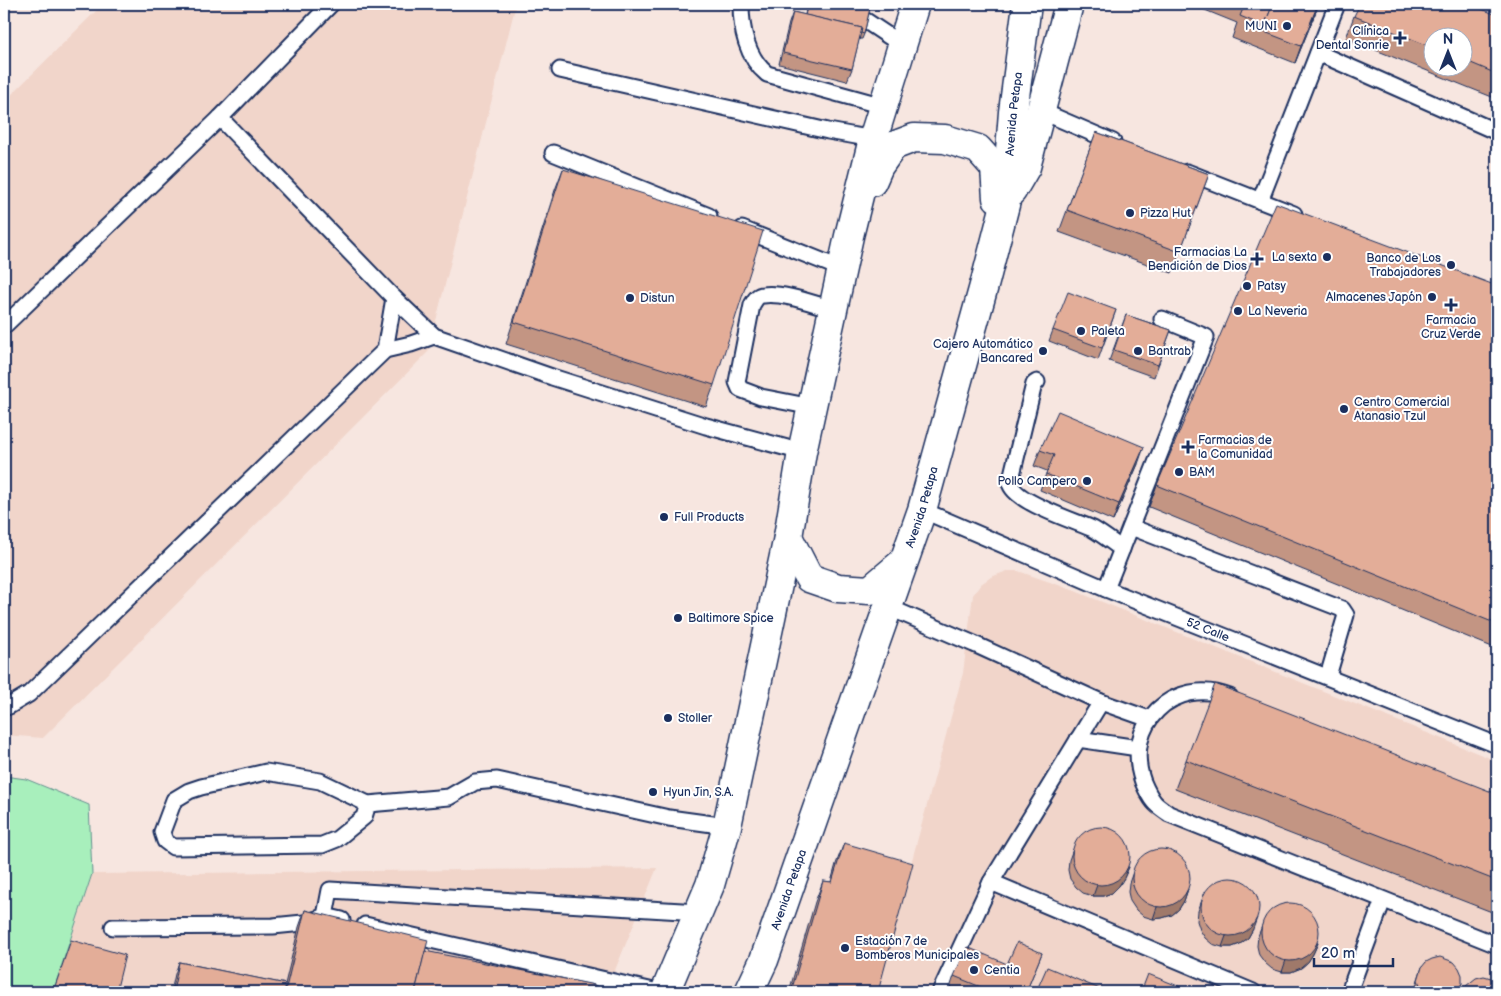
<svg xmlns="http://www.w3.org/2000/svg" width="1501" height="996" font-family="'Balsamiq Sans',sans-serif">
<rect width="100%" height="100%" fill="#f7e6e0"/>
<filter id="ink" filterUnits="userSpaceOnUse"><feTurbulence type="fractalNoise" baseFrequency=".02" numOctaves="2"/><feDisplacementMap in="SourceGraphic" scale="10" xChannelSelector="R" yChannelSelector="G"/><feConvolveMatrix kernelMatrix="1 2 1 2 8 2 1 2 1" color-interpolation-filters="sRGB"/></filter>
<g filter="url(#ink)">
<g fill="#f1d5ca">
<path d="M103,4H516L428,352L43,738L4,735V102Z"/>
<path d="M1007,571H1018L1070,589L1497,761V992H876L963,673L973,595L981,584L991,577Z"/>
<path d="M657,868L606,992H53L92,874Z"/>
</g>
<path fill="#a8efbc" stroke="#628f8d" d="M4,776L26,779L89,805L92,874L53,992H4Z"/>
<g fill="none" stroke-linecap="round" stroke-linejoin="round">
<defs>
<g id="lane">
<path d="M741,4C741,29 747,58 767,74L883,106"/>
<path d="M866,21L902,45"/>
<path d="M1318,53L1497,132"/>
<path d="M560,70L828,131L873,139"/>
<path d="M1041,111L1113,142"/>
<path d="M220,118L394,298L434,336L552,377L706,426L802,452"/>
<path d="M553,153L709,216"/>
<path d="M1187,172L1294,214"/>
<path d="M1260,201L1337,4"/>
<path d="M742,229L842,269"/>
<path d="M4,326L220,118L331,4"/>
<path d="M385,350L394,298"/>
<path d="M1037,382L1034,384L1010,483C1014,502 1075,521 1093,529C1103,535 1112,542 1122,549"/>
<path d="M812,407L761,397L740,389L737,382L752,305C755,300 757,295 763,295C783,292 814,304 833,309"/>
<path id="s1" d="M922,510L1106,589L1497,745"/>
<path d="M1131,527L1342,609L1346,615L1328,676"/>
<path d="M1106,589L1206,337L1162,319"/>
<path d="M888,607L974,644L1101,702L1149,719"/>
<path d="M1230,697C1174,675 1122,725 1143,782C1146,789 1149,796 1154,802C1158,807 1164,810 1169,814L1497,945"/>
<path d="M4,708L9,706L29,694L385,350L411,344L434,336"/>
<path d="M1078,739L1138,748"/>
<path d="M368,804L364,817L337,839L322,845L173,847L165,841L162,832L174,800L189,791L201,787L266,772L320,781L368,804L449,797L475,782L497,780L669,818L727,826"/>
<path d="M991,882L1253,992"/>
<path d="M342,920L325,916L330,890L699,912"/>
<path d="M365,925L658,992"/>
<path d="M113,927L273,926L303,923L320,918"/>
<path d="M940,992L991,882L1101,702"/>
<path d="M1349,992L1383,900"/>
</g>
<g id="primary">
<path d="M872,182L879,166L893,146L914,138L945,139L978,149L995,168L997,198"/>
<path d="M1012,191L1026,167L1069,4"/>
<path d="M788,537L809,578L838,588L870,590L902,563"/>
<path d="M665,992L710,885L727,826L788,537L802,452L849,236L873,139L915,4"/>
<path id="s2" d="M749,992L764,960L922,510L985,282L1006,201L1013,112L1027,4"/>
</g>
</defs>
<use href="#lane" stroke="#1b2f5e" stroke-width="19"/>
<use href="#primary" stroke="#1b2f5e" stroke-width="31"/>
<use href="#lane" stroke="#fff" stroke-width="15"/>
<use href="#primary" stroke="#fff" stroke-width="28"/>
</g>
<g fill="#c39583" stroke="#1b2f5e" fill-rule="evenodd">
<path d="M807,4H871L864,34L862,39H859L852,69L847,81L779,64L789,23L793,12L805,15Z"/>
<path d="M1190,4H1319L1295,63L1232,38L1237,23Z"/>
<path d="M1497,15V99L1346,38L1354,16ZM1434,38H1464V68H1434Z"/>
<path d="M1096,132L1209,174L1172,273L1059,232Z"/>
<path d="M563,169L714,385L706,407L506,344L555,190Z"/>
<path d="M1497,286V649L1149,507L1157,485Z"/>
<path d="M1116,310L1098,360L1049,341L1053,330Z"/>
<path d="M1126,315L1171,330L1154,377L1109,361Z"/>
<path d="M1040,450L1138,464L1113,521L1040,490L1047,471L1034,466Z"/>
<path d="M1186,760L1497,794V914L1175,789Z"/>
<path d="M844,843L878,992H789L815,902L823,881L831,882L836,864Z"/>
<path d="M1073,849L1129,867L1124,878L1119,886L1112,893L1103,896H1093L1083,893L1076,887L1070,879L1068,870L1069,860Z"/>
<path d="M1133,872L1188,889L1184,901L1179,909L1172,915L1162,918L1153,919L1143,916L1136,910L1130,901L1128,892L1129,883Z"/>
<path d="M1202,900L1253,929L1248,938L1240,944L1232,947H1222L1212,944L1205,938L1200,930L1197,921L1198,911Z"/>
<path d="M305,910L425,951L593,992H171L175,974L179,962L285,984L299,927Z"/>
<path d="M1266,916L1318,943L1313,954L1308,962L1301,968L1291,972H1282L1272,969L1265,963L1259,955L1257,946L1258,936Z"/>
<path d="M1042,953L1026,992H961L950,988L954,976L1007,964Z"/>
<path d="M1422,967L1462,983L1458,992H1414Z"/>
</g>
<g fill="#9f796a" stroke="#1b2f5e">
<path d="M1318,4H1319L1295,63L1301,46Z"/>
<path d="M1144,447L1138,464L1113,521L1119,504Z"/>
<path d="M1129,867L1124,878L1119,886L1112,893L1103,896H1093L1097,885Z"/>
<path d="M1188,889L1184,901L1179,909L1172,915L1162,918L1153,919L1157,907Z"/>
<path d="M1257,918L1253,929L1248,938L1240,944L1232,947H1222L1226,936Z"/>
<path d="M1318,943L1313,954L1308,962L1301,968L1291,972H1282L1286,960Z"/>
</g>
<g fill="#e3ad98" stroke="#1b2f5e">
<path d="M808,4H871L864,34L861,33L862,28L805,15Z"/>
<path d="M1245,4H1273L1264,26L1240,16Z"/>
<path d="M1273,4H1318L1301,46L1262,31Z"/>
<path d="M1360,4H1469L1497,15V74L1464,60V38H1434V48L1354,16Z"/>
<path d="M793,12L862,28L852,69L783,53Z"/>
<path d="M1096,132L1209,174L1180,252L1067,210Z"/>
<path d="M563,169L763,231L714,385L514,322Z"/>
<path d="M1276,203L1497,286V624L1157,485Z"/>
<path d="M1068,292L1116,310L1102,348L1053,330Z"/>
<path d="M1126,315L1171,330L1158,365L1114,350Z"/>
<path d="M1058,411L1144,447L1119,504L1046,474L1054,455L1040,450Z"/>
<path d="M1215,684L1497,794V881L1186,760Z"/>
<circle cx="1101" cy="856" r="29"/>
<path d="M844,843L913,863L878,992H791L823,881L832,882Z"/>
<circle cx="1161" cy="878" r="29"/>
<circle cx="1230" cy="907" r="29"/>
<circle cx="1290" cy="932" r="29"/>
<path d="M305,910L428,940L415,992H285Z"/>
<path d="M71,940L125,955L116,992H53Z"/>
<path d="M1017,942L1042,953L1026,992H993L954,976L967,947L1007,964Z"/>
<path d="M425,951L595,985L593,992H415Z"/>
<path d="M1440,957L1454,962L1459,968L1462,975V983L1457,992H1423L1418,980L1422,967L1426,962L1432,959Z"/>
<path d="M179,962L286,984L284,992H257L235,987L233,992H173Z"/>
<path d="M1047,967L1107,992H1036Z"/>
<path d="M1148,974L1193,992H1141Z"/>
<path d="M1484,976L1491,978L1497,981V992H1463L1466,986L1476,978Z"/>
<path d="M235,987L257,992H233Z"/>
</g>
</g>
<g fill="#1b2f5e" stroke="#fff" stroke-width="2">
<circle cx="1287" cy="26" r="5"/>
<path d="M1397.5 30.5h5v5h5v5h-5v5h-5v-5h-5v-5h5z"/>
<circle cx="1130" cy="213" r="5"/>
<circle cx="1327" cy="257" r="5"/>
<path d="M1254.5 251.5h5v5h5v5h-5v5h-5v-5h-5v-5h5z"/>
<circle cx="1451" cy="265" r="5"/>
<circle cx="1247" cy="286" r="5"/>
<circle cx="1432" cy="297" r="5"/>
<circle cx="630" cy="298" r="5"/>
<path d="M1448.5 297.5h5v5h5v5h-5v5h-5v-5h-5v-5h5z"/>
<circle cx="1238" cy="311" r="5"/>
<circle cx="1081" cy="331" r="5"/>
<circle cx="1043" cy="351" r="5"/>
<circle cx="1138" cy="351" r="5"/>
<circle cx="1344" cy="409" r="5"/>
<path d="M1185.5 439.5h5v5h5v5h-5v5h-5v-5h-5v-5h5z"/>
<circle cx="1179" cy="472" r="5"/>
<circle cx="1087" cy="481" r="5"/>
<circle cx="664" cy="517" r="5"/>
<circle cx="678" cy="618" r="5"/>
<circle cx="668" cy="718" r="5"/>
<circle cx="653" cy="792" r="5"/>
<circle cx="845" cy="948" r="5"/>
<circle cx="974" cy="970" r="5"/>
</g>
<g text-anchor="middle" stroke-width="4" stroke-linejoin="round" paint-order="stroke">
<g font-size="12" fill="#1b2f5e" stroke="#fff" text-anchor="start">
<text x="1277" y="30" text-anchor="end">MUNI</text>
<text x="1389" y="35" text-anchor="end">Clínica<tspan x="1389" dy="14">Dental Sonrie</tspan></text>
<text x="1140" y="217">Pizza Hut</text>
<text x="1247" y="256" text-anchor="end">Farmacias La<tspan x="1247" dy="14">Bendición de Dios</tspan></text>
<text x="1317" y="261" text-anchor="end">La sexta</text>
<text x="1441" y="262" text-anchor="end">Banco de Los<tspan x="1441" dy="14">Trabajadores</tspan></text>
<text x="1257" y="290">Patsy</text>
<text x="1422" y="301" text-anchor="end">Almacenes Japón</text>
<text x="640" y="302">Distun</text>
<text x="1248" y="315">La Neveria</text>
<text x="1451" y="324" text-anchor="middle">Farmacia<tspan x="1451" dy="14">Cruz Verde</tspan></text>
<text x="1091" y="335">Paleta</text>
<text x="1033" y="348" text-anchor="end">Cajero Automático<tspan x="1033" dy="14">Bancared</tspan></text>
<text x="1148" y="355">Bantrab</text>
<text x="1354" y="406">Centro Comercial<tspan x="1354" dy="14">Atanasio Tzul</tspan></text>
<text x="1198" y="444">Farmacias de<tspan x="1198" dy="14">la Comunidad</tspan></text>
<text x="1189" y="476">BAM</text>
<text x="1077" y="485" text-anchor="end">Pollo Campero</text>
<text x="674" y="521">Full Products</text>
<text x="688" y="622">Baltimore Spice</text>
<text x="678" y="722">Stoller</text>
<text x="663" y="796">Hyun Jin, S.A.</text>
<text x="855" y="945">Estación 7 de<tspan x="855" dy="14">Bomberos Municipales</tspan></text>
<text x="984" y="974">Centia</text>
</g>
<g font-size="12" fill="#1b2f5e" stroke="#fff">
<text dy="4" stroke="none"><textPath href="#s2" startOffset="920">Avenida Petapa</textPath></text>
<text dy="4" stroke="none"><textPath href="#s2" startOffset="515">Avenida Petapa</textPath></text>
<text dy="4" stroke="none"><textPath href="#s1" startOffset="310">52 Calle</textPath></text>
<text dy="4" stroke="none"><textPath href="#s2" startOffset="110">Avenida Petapa</textPath></text>
</g>
</g>
<rect width="1501" height="996" fill="none" stroke="#fff" stroke-width="20"/>
<rect x="10" y="10" width="1481" height="976" fill="none" stroke="#1b2f5e" stroke-width="2" filter="url(#ink)"/>
<g transform="translate(1448 52)"><circle r="24" fill="#ffffff" stroke="#a4acbf"/>
<path d="M0-4L9 19L0 12L-9 19Z" fill="#1b2f5e"/>
<text y="-8" font-size="14" font-weight="bold" text-anchor="middle" fill="#1b2f5e">N</text>
</g>
<path d="M1314 958v8h79v-8" fill="none" stroke="#1b2f5e" stroke-width="2.5"/>
<text x="1321" y="958" font-size="15" fill="#1b2f5e" stroke="#ffffff" stroke-width="4" paint-order="stroke">20 m</text>
</svg>
